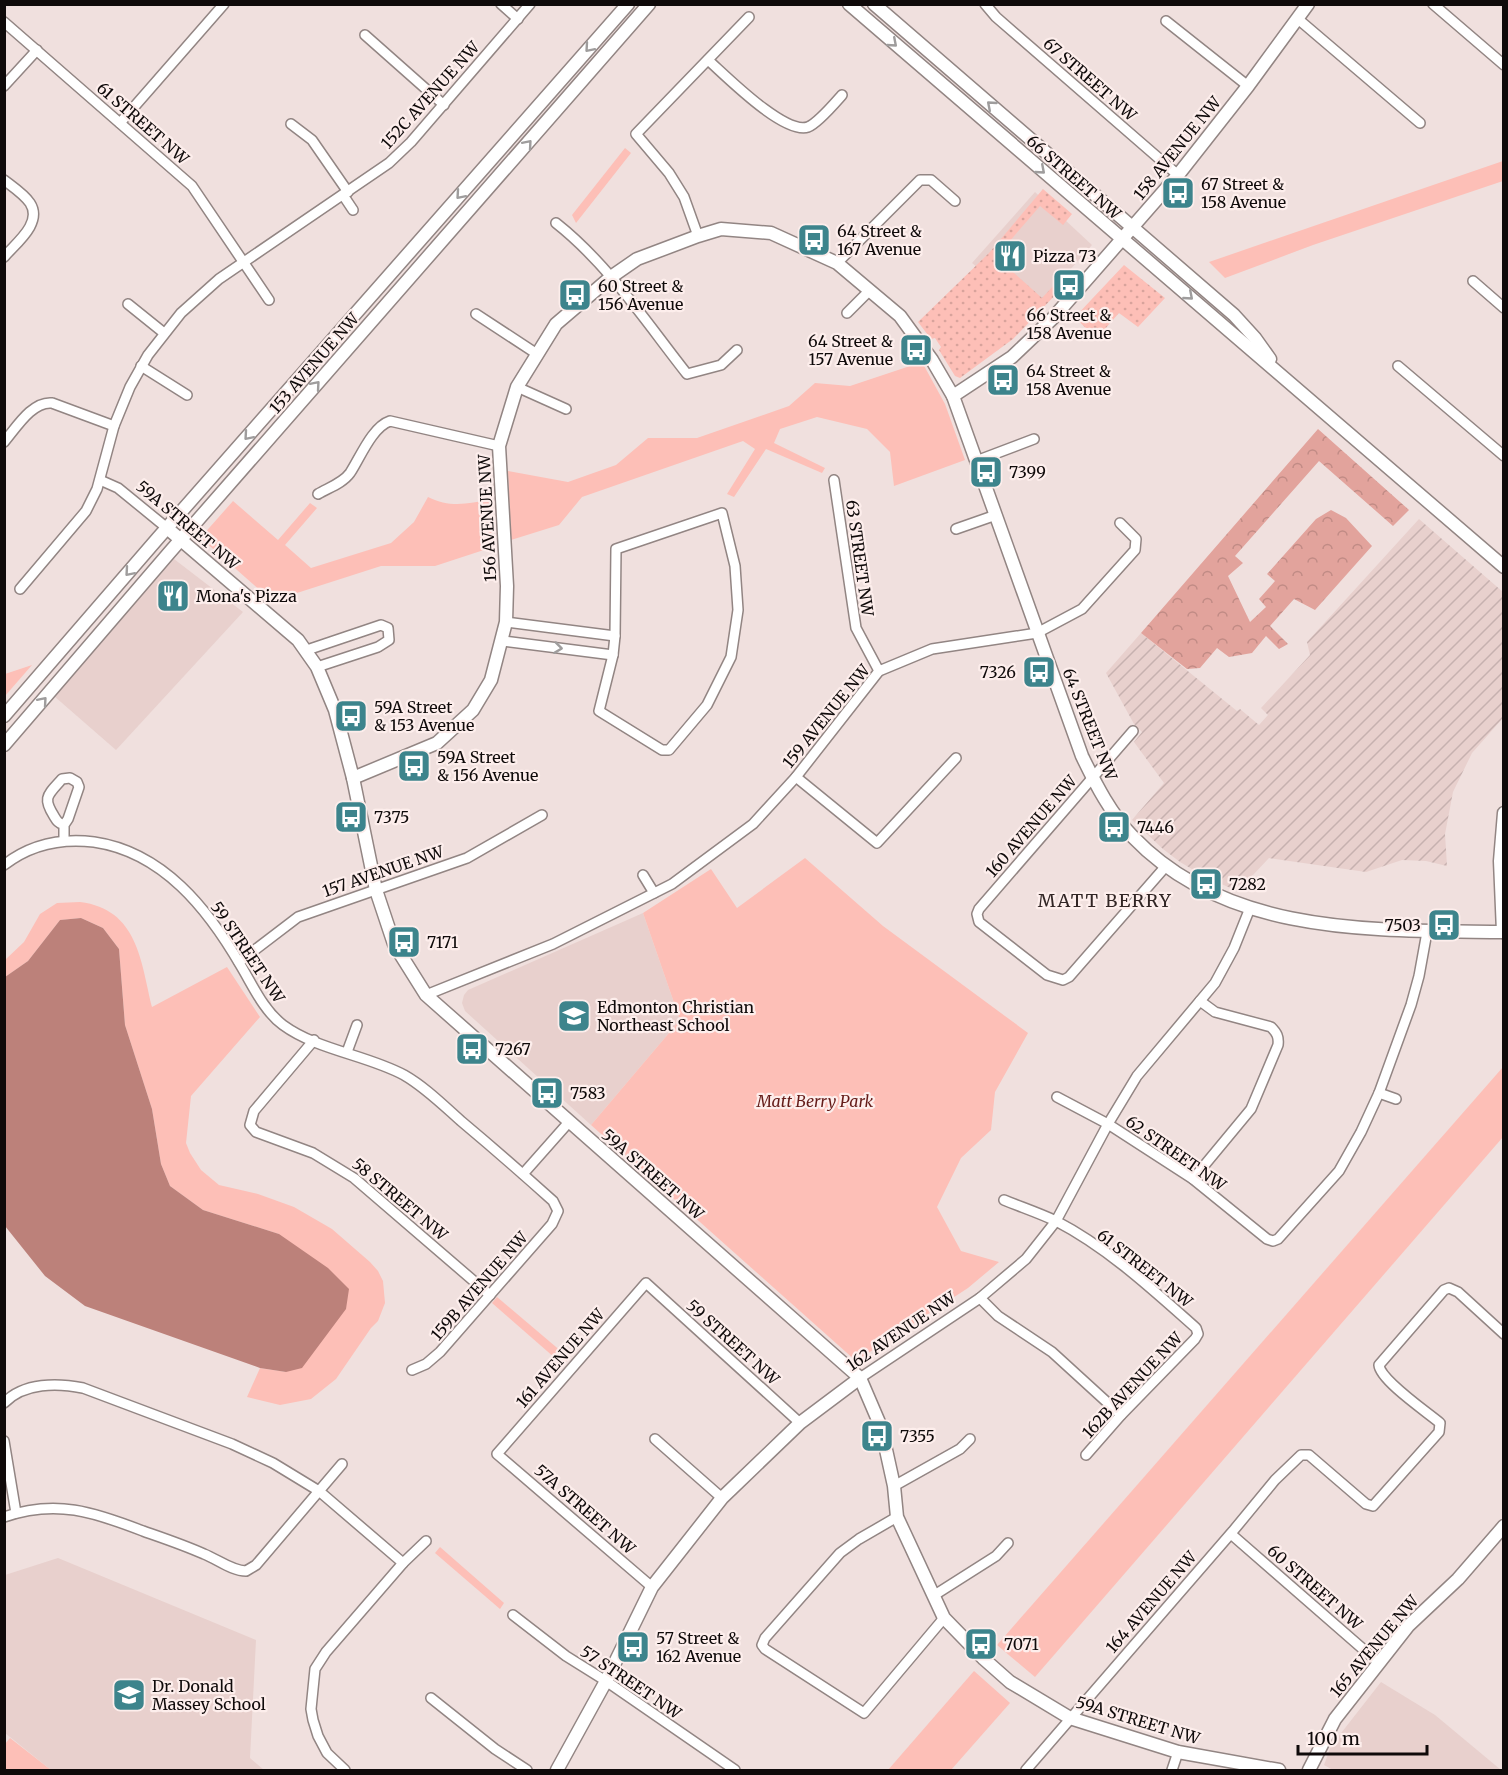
<svg xmlns="http://www.w3.org/2000/svg" width="1508" height="1775" font-family="Merriweather,serif">
<defs>
<pattern id="industrial-furrows" width="10" height="10" patternUnits="userSpaceOnUse" patternTransform="scale(1.5)"><rect width="10" height="10" fill="#e8d0cd"/><path d="M-1 1l2-2M0 10L10 0M9 11l2-2" fill="none" stroke="#c6b1af"/></pattern>
<pattern id="grass-dots" width="8" height="8" patternUnits="userSpaceOnUse" patternTransform="scale(1.5)"><rect width="8" height="8" fill="#fdbfb7"/><path d="M2 2h.1M6 6h.1" fill="none" stroke="#d8a39c" stroke-width="1.8" stroke-linecap="round"/></pattern>
<pattern id="forest-crowns" width="20" height="18" patternUnits="userSpaceOnUse" patternTransform="scale(1.5)"><rect width="20" height="18" fill="#e2a39c"/><path d="M2 6a3 3 0 1 1 6 0M12 15a3 3 0 1 1 6 0" fill="none" stroke="#c18b85"/></pattern>
</defs>
<rect width="100%" height="100%" fill="#f0e0de"/>
<g fill="#e8d0cd">
<path d="M1035,192L1092,245L1032,313L972,263Z"/>
<path d="M174,559L243,612L116,750L54,696Z"/>
<path d="M643,913L680,1020L591,1125L465,1011L462,1003L464,995L468,990Z"/>
<path d="M58,1558L256,1640L250,1758L264,1770H51L5,1733V1575Z"/>
<path d="M1381,1682L1435,1715L1501,1770H1333L1324,1765L1331,1746Z"/>
</g>
<path fill="url(#industrial-furrows)" d="M1419,519L1503,592V718L1472,753L1453,792L1445,834L1447,866L1426,861L1402,860L1366,872L1269,858L1253,875L1233,889L1207,878L1180,862L1163,849L1132,820L1164,783L1134,742L1142,732L1134,724L1106,673L1141,633L1237,711L1240,709L1259,725L1268,715L1261,708L1310,655L1307,642Z"/>
<g fill="url(#grass-dots)">
<path d="M1043,189L1072,214L1063,225L1040,206L996,257L1042,298L1056,283L1062,288L1013,339L960,378L955,376L939,350L941,347L935,338L931,339L918,322L989,253Z"/>
<path d="M1124,265L1165,298L1138,327L1119,313L1096,339L1075,317Z"/>
</g>
<path fill="url(#forest-crowns)" d="M1318,429L1409,510L1393,526L1319,461L1235,556L1243,563L1228,576L1250,622L1266,607L1259,599L1275,581L1267,574L1316,519L1331,510L1346,518L1372,546L1315,610L1294,599L1270,626L1288,644L1279,649L1266,636L1252,653L1229,657L1217,648L1200,668L1187,669L1141,633Z"/>
<g fill="#fdbfb7">
<path d="M625,148L631,153L576,223L572,215Z"/>
<path d="M1503,161V181L1313,245L1225,278L1209,262Z"/>
<path d="M922,362L945,404L965,460L894,486L890,452L867,429L817,417L780,429L774,443L825,468L822,473L766,449L734,497L727,494L755,449L743,441L582,497L559,525L511,540L508,471L568,482L616,465L648,438H697L789,406L815,383L850,386Z"/>
<path d="M428,497C450,508 468,504 491,499L493,547L435,566H381L272,601L203,540L202,536L233,501L278,540L310,503L317,508L285,545L311,568L391,543L414,522Z"/>
<path d="M32,665L5,696V674Z"/>
<path d="M805,858L883,926L1028,1033L995,1092L991,1130L961,1158L937,1207L961,1251L999,1262L968,1288L856,1361L591,1125L680,1020L643,913L711,869L737,908Z"/>
<path d="M80,902C138,909 141,962 152,1007L227,967L260,1017L191,1096L186,1143L190,1153L201,1170L219,1185L258,1194L294,1207L332,1229L370,1262L378,1271L383,1281L385,1303L378,1321L371,1328L336,1379L311,1399L280,1405L247,1397L260,1368L286,1372L279,1234L203,1210L170,1186L161,1164L152,1109L125,1025L119,949L103,928L81,918L60,920L28,961L5,977V960L24,942L40,914L57,903Z"/>
<path d="M1503,1067V1137L1035,1677L997,1645Z"/>
<path d="M497,1297L569,1358L563,1365L492,1303Z"/>
<path d="M440,1547L504,1603L500,1609L435,1553Z"/>
<path d="M974,1671L1010,1703L951,1770H888Z"/>
<path d="M10,1738L51,1770H5V1744Z"/>
</g>
<path fill="#bc817a" d="M81,918L103,928L119,949L125,1025L152,1109L161,1164L170,1186L203,1210L279,1234L328,1268L349,1289L346,1309L302,1368L286,1372L260,1368L85,1306L45,1276L5,1226V977L28,961L60,920Z"/>
<g fill="none" stroke-linecap="round" stroke-linejoin="round">
<defs>
<g id="street">
<path d="M501,4L518,19"/>
<path d="M985,4L996,17L1178,175"/>
<path d="M1433,4L1504,65"/>
<path d="M1298,19L1420,123"/>
<path d="M1166,21L1248,86"/>
<path d="M4,22L192,186L269,300"/>
<path d="M365,35L444,105"/>
<path d="M708,60C725,75 784,135 808,127C818,123 834,104 842,95"/>
<path d="M4,86L37,50"/>
<path d="M120,123L224,4"/>
<path d="M291,124L312,140L348,192"/>
<path d="M4,180C13,187 24,194 30,203C43,223 16,243 4,257"/>
<path d="M343,195L353,210"/>
<path d="M556,223C608,264 646,322 687,374L721,365L737,350"/>
<path d="M698,236L684,197L669,173L636,134L749,17"/>
<path d="M837,263L920,180H931L955,201"/>
<path d="M1473,281L1504,308"/>
<path d="M128,304L164,333"/>
<path d="M847,313L870,290"/>
<path d="M476,314L537,354"/>
<path d="M141,366L187,395"/>
<path d="M1398,366L1504,456"/>
<path d="M517,387L566,409"/>
<path d="M4,442C16,428 32,401 52,403L114,426"/>
<path d="M976,461L1034,439"/>
<path d="M100,480L118,488L167,528"/>
<path d="M834,480L856,628L879,671"/>
<path d="M318,494C328,488 343,483 350,473C360,458 372,427 390,421L499,446"/>
<path d="M722,513L735,566L738,610L731,657L707,705L669,750H662L599,711L613,655L615,636L616,549Z"/>
<path d="M956,529L996,515"/>
<path d="M20,589L86,511L97,489L114,426L130,387L148,355L181,313L219,279L389,163L411,142L530,4"/>
<path d="M506,622L615,636"/>
<path d="M503,641L613,655"/>
<path d="M307,650L381,625L388,628L389,640L378,647L317,667"/>
<path d="M1133,731L979,909L977,914L979,922L1047,975L1063,980L1069,977L1166,866"/>
<path d="M796,777L877,843L956,758"/>
<path d="M64,840V825L68,819L79,787L77,782L70,778L62,779C48,795 42,797 54,816C57,821 58,823 64,825"/>
<path d="M4,865C31,844 61,838 94,842C163,852 208,909 241,966C253,986 264,1011 283,1025C317,1050 367,1055 404,1075C425,1087 443,1105 461,1121C492,1147 523,1174 553,1201L558,1211L552,1224L440,1352L426,1364L412,1370"/>
<path d="M643,875L654,893"/>
<path d="M239,962L298,917L467,858L542,815"/>
<path d="M426,995L553,944L672,884L753,824L796,777L879,671L932,649L1037,633L1082,609L1135,550L1136,539L1120,523"/>
<path d="M314,1040L254,1111L250,1125L256,1132L313,1153L354,1178L490,1295"/>
<path d="M347,1052L357,1025"/>
<path d="M1379,1093L1396,1099"/>
<path d="M1057,1097L1108,1124L1193,1179L1267,1239L1273,1241L1278,1239L1339,1171L1361,1132L1379,1093L1411,1005L1419,976L1427,932"/>
<path d="M523,1174L569,1122"/>
<path d="M1193,1179L1251,1109L1278,1045C1279,1037 1277,1033 1271,1027L1215,1012L1200,1001"/>
<path d="M1004,1200C1021,1207 1039,1213 1056,1221C1108,1248 1152,1289 1196,1328L1198,1334L1195,1339L1121,1415L1086,1455"/>
<path d="M980,1298L998,1316L1052,1352L1121,1415"/>
<path d="M860,1378L980,1298L1026,1259L1056,1221L1108,1124L1137,1076L1215,983L1234,948L1250,908"/>
<path d="M4,1403C24,1382 58,1383 83,1388L232,1444L273,1463L319,1491L403,1563L326,1652L315,1669L311,1709L313,1720L318,1736L327,1753L345,1770"/>
<path d="M655,1439L722,1498"/>
<path d="M4,1441L16,1513"/>
<path d="M894,1486L960,1449L970,1439"/>
<path d="M4,1517C56,1499 94,1512 143,1531C163,1538 184,1545 204,1554C217,1559 232,1571 246,1571L256,1565L342,1464"/>
<path d="M897,1517L859,1539L840,1553L765,1638L762,1645L765,1649L864,1713L944,1618"/>
<path d="M1231,1534L1379,1663"/>
<path d="M403,1563L426,1541"/>
<path d="M652,1587L497,1454L646,1283L800,1423"/>
<path d="M933,1596L996,1556L1008,1543"/>
<path d="M513,1615L566,1656L606,1681L735,1770"/>
<path d="M431,1698L495,1749L527,1770"/>
<path d="M1026,1770L1233,1531L1275,1480L1301,1455H1309L1366,1504L1373,1506L1439,1432L1440,1423C1427,1412 1380,1380 1379,1365L1444,1290L1449,1288L1458,1292L1504,1334"/>
<path d="M1172,1770L1178,1752"/>
</g>
<g id="secondary">
<path d="M849,4L1504,567"/>
<path d="M874,4L1234,315L1255,338L1270,359"/>
<path d="M953,396L1012,357L1053,318L1178,175L1248,86L1308,4"/>
<path d="M167,528L298,640L317,667L335,710L353,778L376,890L394,944L426,995L860,1378L881,1427L894,1486L897,1517L944,1618L984,1659L1010,1682L1070,1718L1178,1752L1279,1770"/>
<path d="M4,716L158,538L628,4"/>
<path d="M4,745L169,553L649,4"/>
<path d="M353,778L437,743L473,710L491,680L506,622L507,586L499,446L517,387L556,324L611,277L637,259L698,236L721,229L771,233L837,263L900,316L932,360L953,396L1082,756C1096,785 1111,814 1133,837C1229,937 1376,930 1504,932"/>
<path d="M1503,932L1500,861L1504,813"/>
<path d="M557,1770L606,1681L652,1587L722,1498L800,1423L860,1378"/>
<path d="M1309,1770L1335,1719L1408,1626L1458,1579L1504,1526"/>
</g>
</defs>
<use href="#street" stroke="#928583" stroke-width="12"/>
<use href="#secondary" stroke="#928583" stroke-width="15"/>
<use href="#street" stroke="#fff" stroke-width="9"/>
<use href="#secondary" stroke="#fff" stroke-width="12"/>
</g>
<defs><path id="oneway-chevron" d="M-2-3.5L2.5 0L-2 3.5" fill="none" stroke-width="1.6" stroke-linecap="round" stroke-linejoin="round" transform="scale(1.5)"/></defs>
<g stroke="#9f9d9d">
<use href="#oneway-chevron" transform="translate(893 43) rotate(41)"/>
<use href="#oneway-chevron" transform="translate(589 48) rotate(131)"/>
<use href="#oneway-chevron" transform="translate(991 105) rotate(-139)"/>
<use href="#oneway-chevron" transform="translate(528 144) rotate(-49)"/>
<use href="#oneway-chevron" transform="translate(1041 170) rotate(41)"/>
<use href="#oneway-chevron" transform="translate(460 195) rotate(131)"/>
<use href="#oneway-chevron" transform="translate(1189 296) rotate(41)"/>
<use href="#oneway-chevron" transform="translate(316 385) rotate(-49)"/>
<use href="#oneway-chevron" transform="translate(248 436) rotate(131)"/>
<use href="#oneway-chevron" transform="translate(129 572) rotate(131)"/>
<use href="#oneway-chevron" transform="translate(558 648) rotate(7)"/>
<use href="#oneway-chevron" transform="translate(43 701) rotate(-49)"/>
</g>
<defs>
<symbol id="bus-square" viewBox="-11 -11 22 22"><rect x="-9" y="-9" width="18" height="18" rx="4" fill="#3d848c" stroke="#fdeeec"/><path d="M-5-6H5V4H4V6H2V4H-2V6H-4V4H-5ZM-3.5-4V0h7V-4ZM-3.5 1.2v1.5H-2V1.2ZM2 1.2v1.5H3.5V1.2Z" fill="#fff"/></symbol>
<symbol id="restaurant-square" viewBox="-11 -11 22 22"><rect x="-9" y="-9" width="18" height="18" rx="4" fill="#3d848c" stroke="#fdeeec"/><path d="M-5-6h1v4h1v-4h1v4h1v-4h1v5L-1.5 .5V6h-2V.5L-5-1ZM5-6V6H3V1.5H1.5Q1.5-4 5-6Z" fill="#fff"/></symbol>
<symbol id="school-square" viewBox="-11 -11 22 22"><rect x="-9" y="-9" width="18" height="18" rx="4" fill="#3d848c" stroke="#fdeeec"/><path d="M0-5L7-2L0 1L-7-2ZM-4 1L0 2.5L4 1V4Q0 6-4 4Z" fill="#fff"/></symbol>
</defs>
<g fill-rule="evenodd">
<use href="#bus-square" x="1159" y="174" width="38" height="38"/>
<use href="#bus-square" x="795" y="221" width="38" height="38"/>
<use href="#restaurant-square" x="991" y="237" width="38" height="38"/>
<use href="#bus-square" x="1050" y="266" width="38" height="38"/>
<use href="#bus-square" x="556" y="276" width="38" height="38"/>
<use href="#bus-square" x="897" y="331" width="38" height="38"/>
<use href="#bus-square" x="984" y="361" width="38" height="38"/>
<use href="#bus-square" x="967" y="453" width="38" height="38"/>
<use href="#restaurant-square" x="154" y="577" width="38" height="38"/>
<use href="#bus-square" x="1020" y="653" width="38" height="38"/>
<use href="#bus-square" x="332" y="697" width="38" height="38"/>
<use href="#bus-square" x="395" y="747" width="38" height="38"/>
<use href="#bus-square" x="332" y="798" width="38" height="38"/>
<use href="#bus-square" x="1095" y="808" width="38" height="38"/>
<use href="#bus-square" x="1187" y="865" width="38" height="38"/>
<use href="#bus-square" x="1425" y="906" width="38" height="38"/>
<use href="#bus-square" x="385" y="923" width="38" height="38"/>
<use href="#school-square" x="555" y="997" width="38" height="38"/>
<use href="#bus-square" x="453" y="1030" width="38" height="38"/>
<use href="#bus-square" x="528" y="1074" width="38" height="38"/>
<use href="#bus-square" x="858" y="1417" width="38" height="38"/>
<use href="#bus-square" x="962" y="1625" width="38" height="38"/>
<use href="#bus-square" x="614" y="1628" width="38" height="38"/>
<use href="#school-square" x="110" y="1676" width="38" height="38"/>
</g>
<g text-anchor="middle" stroke-width="4.5" stroke-linejoin="round" paint-order="stroke">
<g font-size="16" fill="#0f0a0a" stroke="#fdeeec">
<text transform="translate(1090 79) rotate(41)" y="6">67 STREET NW</text>
<text transform="translate(430 95) rotate(-48)" y="6">152C AVENUE NW</text>
<text transform="translate(143 123) rotate(41)" y="6">61 STREET NW</text>
<text transform="translate(1177 148) rotate(-51)" y="6">158 AVENUE NW</text>
<text transform="translate(1074 177) rotate(41)" y="6">66 STREET NW</text>
<text transform="translate(314 363) rotate(-49)" y="6">153 AVENUE NW</text>
<text transform="translate(487 518) rotate(-93)" y="6">156 AVENUE NW</text>
<text transform="translate(188 525) rotate(40)" y="6">59A STREET NW</text>
<text transform="translate(860 558) rotate(82)" y="6">63 STREET NW</text>
<text transform="translate(826 716) rotate(-51)" y="6">159 AVENUE NW</text>
<text transform="translate(1090 724) rotate(68)" y="6">64 STREET NW</text>
<text transform="translate(1031 826) rotate(-49)" y="6">160 AVENUE NW</text>
<text transform="translate(383 871) rotate(-19)" y="6">157 AVENUE NW</text>
<text transform="translate(248 952) rotate(56)" y="6">59 STREET NW</text>
<text transform="translate(1176 1153) rotate(35)" y="6">62 STREET NW</text>
<text transform="translate(653 1174) rotate(41)" y="6">59A STREET NW</text>
<text transform="translate(400 1199) rotate(40)" y="6">58 STREET NW</text>
<text transform="translate(1145 1268) rotate(38)" y="6">61 STREET NW</text>
<text transform="translate(479 1286) rotate(-49)" y="6">159B AVENUE NW</text>
<text transform="translate(901 1331) rotate(-34)" y="6">162 AVENUE NW</text>
<text transform="translate(733 1342) rotate(42)" y="6">59 STREET NW</text>
<text transform="translate(560 1358) rotate(-49)" y="6">161 AVENUE NW</text>
<text transform="translate(1132 1385) rotate(-47)" y="6">162B AVENUE NW</text>
<text transform="translate(585 1509) rotate(41)" y="6">57A STREET NW</text>
<text transform="translate(1315 1587) rotate(41)" y="6">60 STREET NW</text>
<text transform="translate(1151 1602) rotate(-49)" y="6">164 AVENUE NW</text>
<text transform="translate(1374 1646) rotate(-50)" y="6">165 AVENUE NW</text>
<text transform="translate(631 1682) rotate(34)" y="6">57 STREET NW</text>
<text transform="translate(1138 1720) rotate(17)" y="6">59A STREET NW</text>
</g>
<g font-size="16" fill="#0f0a0a" stroke="#fdeeec" text-anchor="start">
<text x="1201" y="190">67 Street &amp;<tspan x="1201" dy="18">158 Avenue</tspan></text>
<text x="837" y="237">64 Street &amp;<tspan x="837" dy="18">167 Avenue</tspan></text>
<text x="1033" y="262">Pizza 73</text>
<text x="598" y="292">60 Street &amp;<tspan x="598" dy="18">156 Avenue</tspan></text>
<text x="1069" y="321" text-anchor="middle">66 Street &amp;<tspan x="1069" dy="18">158 Avenue</tspan></text>
<text x="893" y="347" text-anchor="end">64 Street &amp;<tspan x="893" dy="18">157 Avenue</tspan></text>
<text x="1026" y="377">64 Street &amp;<tspan x="1026" dy="18">158 Avenue</tspan></text>
<text x="1009" y="478">7399</text>
<text x="196" y="602">Mona's Pizza</text>
<text x="1016" y="678" text-anchor="end">7326</text>
<text x="374" y="713">59A Street<tspan x="374" dy="18">&amp; 153 Avenue</tspan></text>
<text x="437" y="763">59A Street<tspan x="437" dy="18">&amp; 156 Avenue</tspan></text>
<text x="374" y="823">7375</text>
<text x="1137" y="833">7446</text>
<text x="1229" y="890">7282</text>
<text x="1421" y="931" text-anchor="end">7503</text>
<text x="427" y="948">7171</text>
<text x="597" y="1013">Edmonton Christian<tspan x="597" dy="18">Northeast School</tspan></text>
<text x="495" y="1055">7267</text>
<text x="570" y="1099">7583</text>
<text x="900" y="1442">7355</text>
<text x="656" y="1644">57 Street &amp;<tspan x="656" dy="18">162 Avenue</tspan></text>
<text x="1004" y="1650">7071</text>
<text x="152" y="1692">Dr. Donald<tspan x="152" dy="18">Massey School</tspan></text>
</g>
<g font-size="16" font-style="italic" fill="#651c19" stroke="#fdeeec">
<text x="815" y="1107">Matt Berry Park</text>
</g>
<g font-size="18" letter-spacing="1.5" fill="#322625" stroke="#fdeeec">
<text x="1105" y="907">MATT BERRY</text>
</g>
</g>
<rect width="1508" height="1775" fill="none" stroke="#0f0a0a" stroke-width="12"/>
<path d="M1298 1745v9h129v-9" fill="none" stroke="#0f0a0a" stroke-width="3"/>
<text x="1307" y="1745" font-size="18" fill="#0f0a0a" stroke="#fdeeec" stroke-width="4.5" paint-order="stroke">100 m</text>
</svg>
